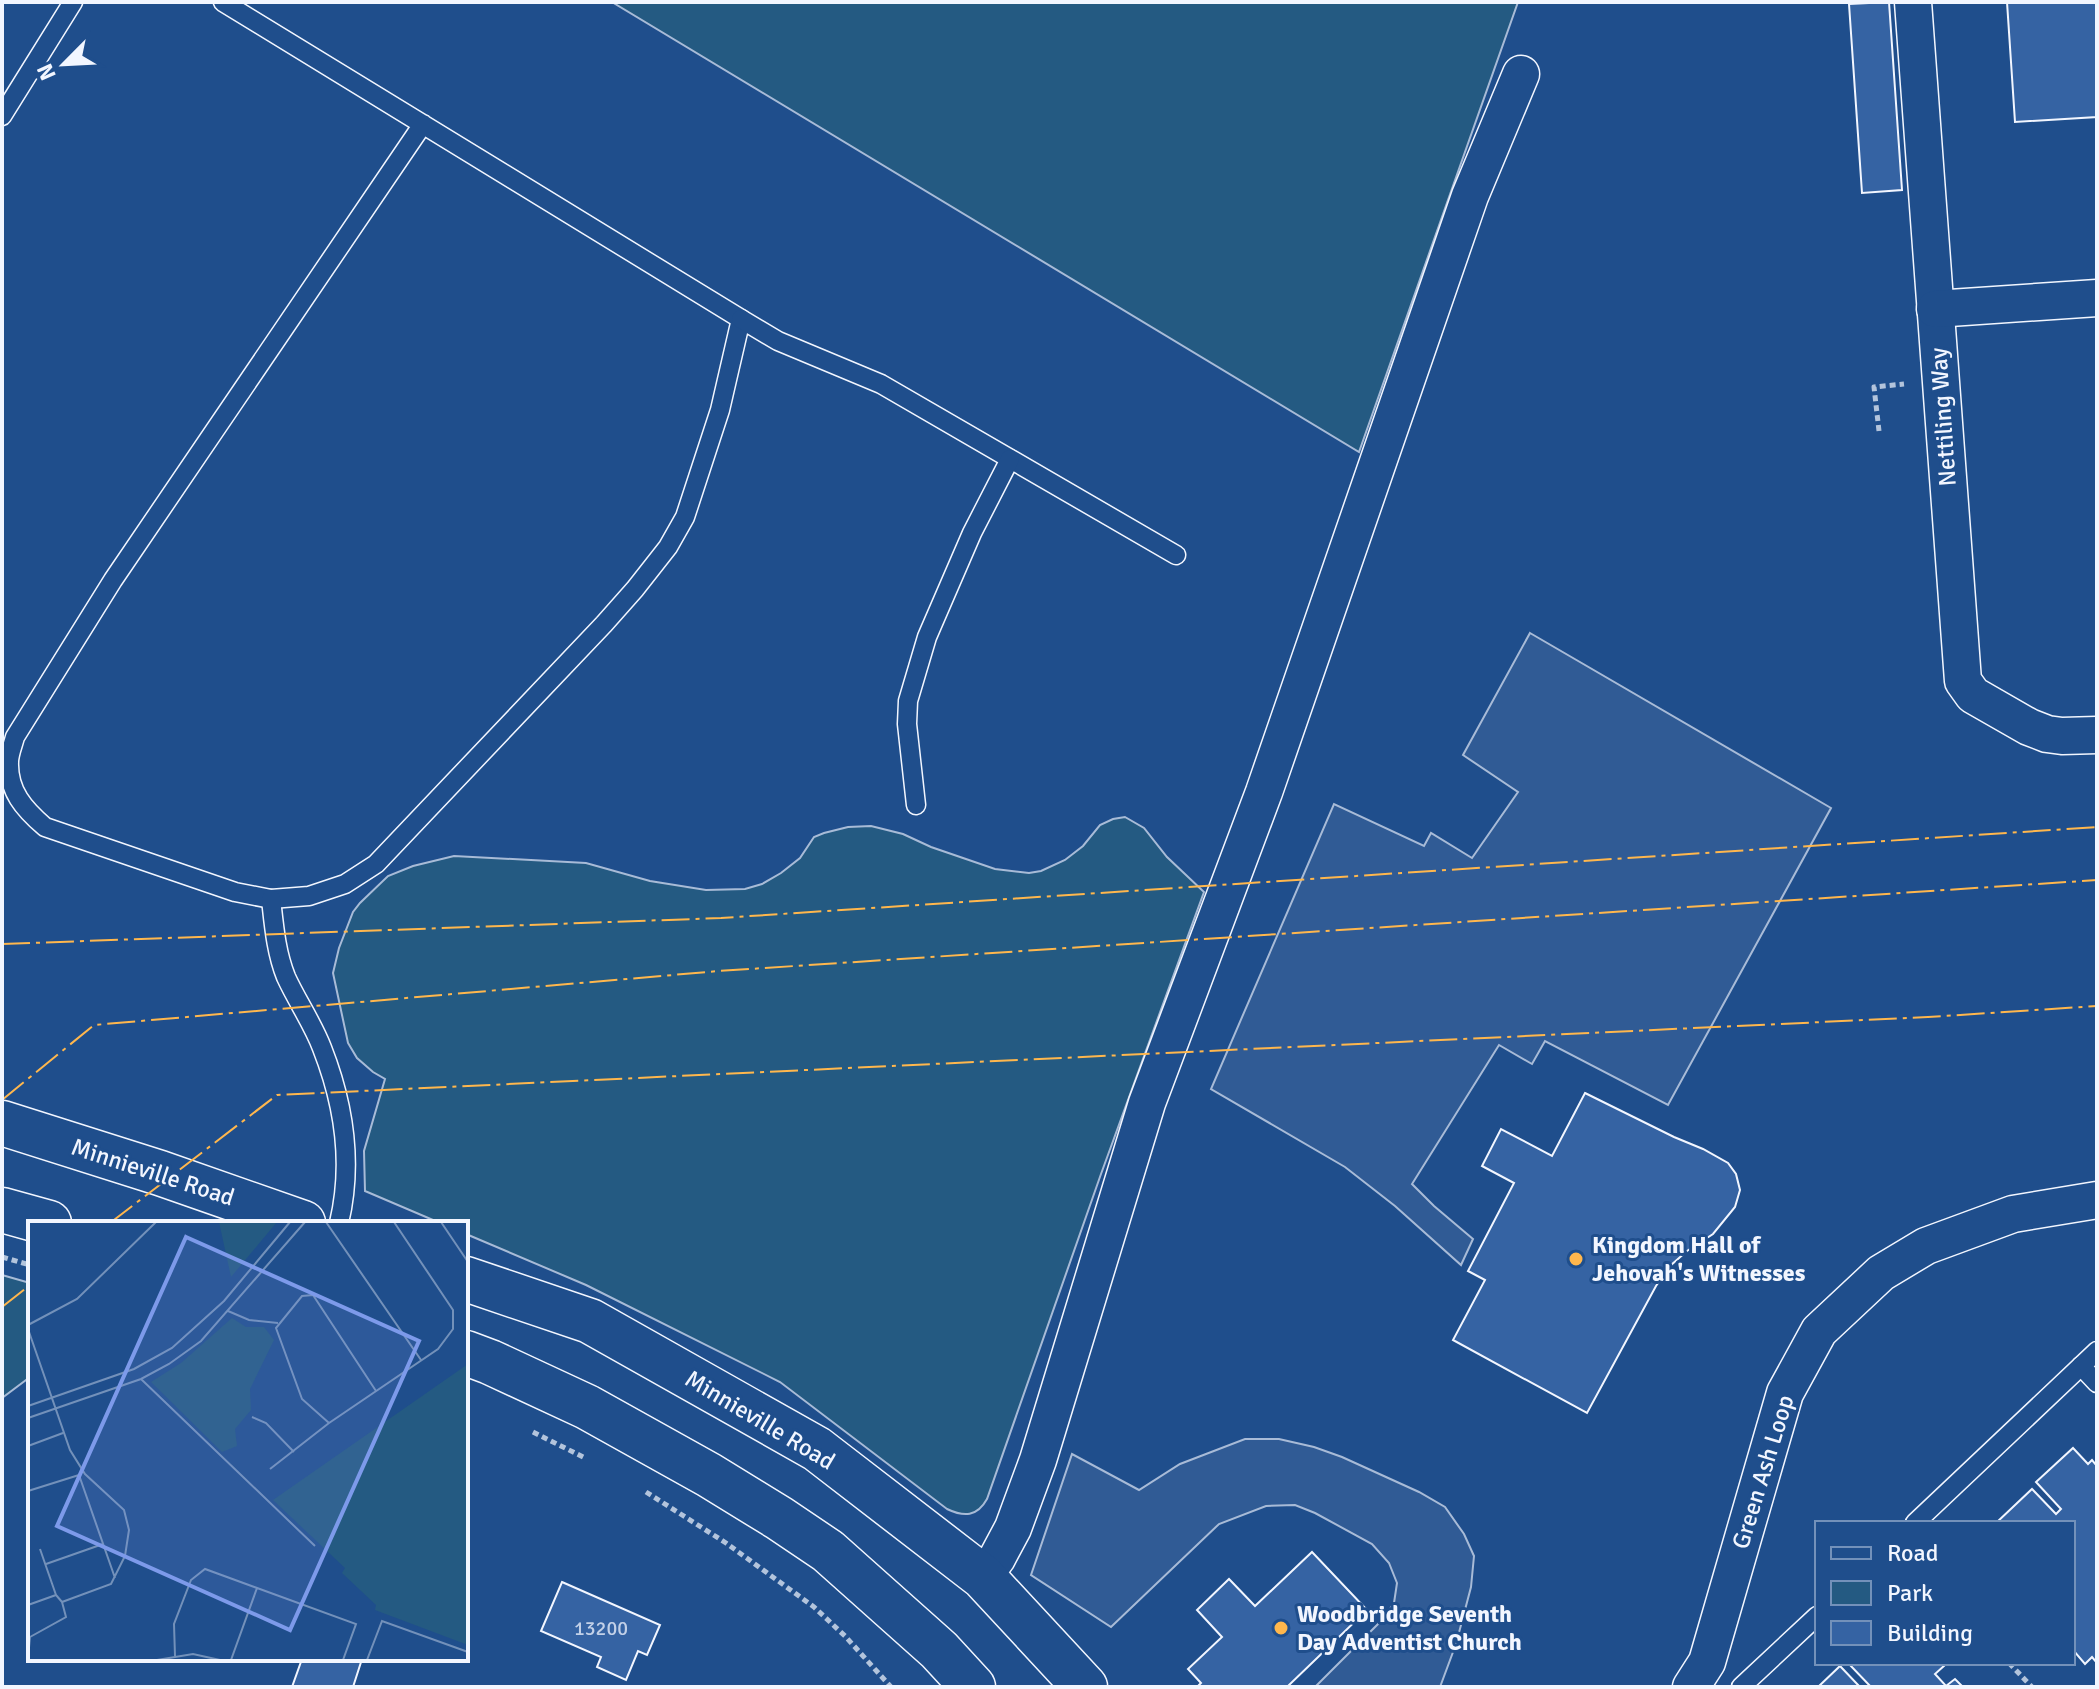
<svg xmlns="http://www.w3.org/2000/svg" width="2099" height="1689" font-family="Signika,sans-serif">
<rect width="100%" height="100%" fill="#1f4e8c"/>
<g fill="#245a82" stroke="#a8bbd7" stroke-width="2">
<path d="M612,2H1518L1359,452Z"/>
<path d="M1125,817L1144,828L1167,857L1204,892L1101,1174L987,1499C977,1517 964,1517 947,1509L780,1382L586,1285L466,1234V1223H440L365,1191L364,1151L385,1079L373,1072L357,1058L348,1043L333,973L339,948L353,912L360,903L388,876L413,866L454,856L586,863L650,881L706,890L745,889L762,884L781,873L800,858L814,837L824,833L848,827L871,826L903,834L931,847L995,869L1029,873L1041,871L1065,860L1083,846L1100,825L1113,819Z"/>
<path d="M2,1275L30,1283V1377L2,1398Z"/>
</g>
<g fill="#305b95" stroke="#a8bbd7" stroke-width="2">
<path d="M1530,633L1831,808L1668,1105L1545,1041L1532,1064L1499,1045L1412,1184L1434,1206L1473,1239L1461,1265L1395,1206L1345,1167L1211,1089L1334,804L1424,846L1431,833L1472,858L1518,792L1463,755Z"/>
<path d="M1245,1439H1279L1314,1447L1342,1457L1419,1492L1445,1507L1464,1534L1474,1556L1471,1587L1456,1644L1440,1687H1315L1380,1622L1394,1603L1397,1583L1389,1563L1372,1544L1315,1513L1295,1505L1266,1506L1219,1524L1111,1627L1031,1575L1072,1454L1139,1490L1180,1464Z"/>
</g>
<g fill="#3563a3" stroke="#f2f6ff" stroke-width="2">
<path d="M1889,2L1902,190L1862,193L1849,4Z"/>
<path d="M2007,2H2097V117L2015,122Z"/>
<path d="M1585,1093L1674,1137L1703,1149L1728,1163L1736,1174L1740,1190L1735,1207L1713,1234L1687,1251L1670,1266L1656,1286L1587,1413L1453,1340L1485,1280L1468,1271L1514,1183L1482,1166L1501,1129L1552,1156Z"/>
<path d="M2073,1448L2088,1464L2092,1460L2097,1466V1663L2092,1657L2085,1664L2073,1650V1523H1996L2032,1489L2056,1514L2061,1509L2036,1482Z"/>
<path d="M1312,1552L1367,1610L1287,1687H1197L1201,1683L1188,1669L1222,1637L1197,1610L1229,1579L1255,1606Z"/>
<path d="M562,1582L660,1625L647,1655L638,1651L626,1680L597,1667L601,1657L541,1631Z"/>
<path d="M302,1659H362L353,1687H292Z"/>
<path d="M1848,1663H1944L1945,1665L1935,1674L1946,1686L1955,1679L1963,1687H1871Z"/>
<path d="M1840,1666L1860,1687H1818Z"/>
</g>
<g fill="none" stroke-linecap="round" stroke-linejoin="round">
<defs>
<g id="service">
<path d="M223,2L741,319L720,410L685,517L668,547L635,589L604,624L376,864L345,884L309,896L271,899L235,892L45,827C24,809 8,791 9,762C9,754 13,745 15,737L113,580L423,124"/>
<path d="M2,116L73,2"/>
<path d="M741,319L778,341L881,384L1176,555"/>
<path d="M916,805L907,724L908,701L927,637L972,533L1010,459"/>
<path d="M271,899C274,926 276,952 286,977C297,1001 313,1024 322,1048C344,1104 353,1164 339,1223"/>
<path d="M2081,1366L2097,1383"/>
<path d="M1915,1523L2097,1351"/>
<path d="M1741,1687L1817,1616"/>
</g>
<g id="minor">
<path d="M1913,2L1963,681L1973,695L2029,727L2047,734L2062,736L2097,735"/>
<path d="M1935,309L2097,298"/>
<path d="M983,1577L997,1558L1013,1528L1038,1460L1147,1103L1264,792L1470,196L1521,74"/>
<path d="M1691,1687L1707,1662L1785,1393L1819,1331L1881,1273L1926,1246L2013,1214L2097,1200"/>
</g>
<g id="primary">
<path d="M2,1123L160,1173L303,1223"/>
<path d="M2,1210L49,1223"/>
<path d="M466,1279L590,1321L817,1449L983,1577L1085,1687"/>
<path d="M466,1353L490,1362L587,1407L709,1475L779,1518L828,1551L939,1650L973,1687"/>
</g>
</defs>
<use href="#service" stroke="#f2f6ff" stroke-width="21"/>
<use href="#minor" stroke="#f2f6ff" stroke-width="39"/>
<use href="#primary" stroke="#f2f6ff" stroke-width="47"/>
<g stroke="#b3c4dc" stroke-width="5" stroke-dasharray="6 4" stroke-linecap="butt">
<path d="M1879,431L1874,387L1904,384"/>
<path d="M2,1257L30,1265"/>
<path d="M533,1432L585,1458"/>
<path d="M646,1492L726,1543L814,1607L845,1636L891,1687"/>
<path d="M2009,1663L2032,1687"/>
</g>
<use href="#service" stroke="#1f4e8c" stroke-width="18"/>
<use href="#minor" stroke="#1f4e8c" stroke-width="36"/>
<use href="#primary" stroke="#1f4e8c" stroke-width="44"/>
<g stroke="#ffb74d" stroke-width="2" stroke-dasharray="28 6 4 6" stroke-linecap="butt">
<path d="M2,944L721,918L2097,827"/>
<path d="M2,1100L94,1025L719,971L2097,880"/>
<path d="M110,1223L277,1095L1928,1017L2097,1006"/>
<path d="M2,1307L30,1285"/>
</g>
</g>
<g fill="#ffb74d" stroke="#1f4e8c" stroke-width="3">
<circle cx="1576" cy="1259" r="8"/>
<circle cx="1281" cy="1628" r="8"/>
</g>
<g text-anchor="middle" stroke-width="6" stroke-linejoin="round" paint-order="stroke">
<g font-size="20" fill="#c3d1e8">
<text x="601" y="1635">13200</text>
</g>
<g font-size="24" fill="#f2f6ff" stroke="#1f4e8c">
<text transform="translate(1943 417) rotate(-94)" y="8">Nettiling Way</text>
<text transform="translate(153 1172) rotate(18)" y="8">Minnieville Road</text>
<text transform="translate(760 1420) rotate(31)" y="8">Minnieville Road</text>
<text transform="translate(1763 1472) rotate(-73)" y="8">Green Ash Loop</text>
</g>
<g font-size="24" font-weight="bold" fill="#f2f6ff" stroke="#1f4e8c" text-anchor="start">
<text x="1592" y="1253">Kingdom Hall of<tspan x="1592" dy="28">Jehovah's Witnesses</tspan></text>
<text x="1297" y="1622">Woodbridge Seventh<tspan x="1297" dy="28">Day Adventist Church</tspan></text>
</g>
</g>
<g transform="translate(28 1221)">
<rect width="440" height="440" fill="#1f4e8c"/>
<path d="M191,1H249L203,56ZM204,97L218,106H236L246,119L222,168L223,189L207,208L209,225L194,231L123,161L153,142ZM440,143V424L347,389L348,384L314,352L317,347L245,279Z" fill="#245a82"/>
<path fill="none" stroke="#7391ba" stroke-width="2" d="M298,1L393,139M413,1L440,41M200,90L221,99L250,102M0,104L49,78L128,1M0,108L42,229L57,253L96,289L101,309L97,335L83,363L34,381L28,374L0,384M113,158L287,325M348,170L285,74L274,75L248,107L274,178L301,202L410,128L425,108V89L366,1M0,185L106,148L144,127L196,80L262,1M224,196L238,202L266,231M0,197L113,158L141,143L173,120L277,1M0,225L35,212M242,248L301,202M55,249L51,254L87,357M0,270L51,254M12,328L28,374M18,343L75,323M147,435L146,403L163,359L177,348L328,403L315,439M0,437L2,416L38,396L34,381M129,439L165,433L192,439M203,439L229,367M339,439L354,400L440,431"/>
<path fill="#7d9aea" fill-opacity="0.15" stroke="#7d9aea" stroke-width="4" d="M158,16L391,120L262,409L29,305Z"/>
<rect width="440" height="440" fill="none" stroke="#f2f6ff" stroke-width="4"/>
</g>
<rect width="2099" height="1689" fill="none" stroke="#f2f6ff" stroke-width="8"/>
<rect x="1815" y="1521" width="260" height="144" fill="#1f4e8c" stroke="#7391ba" stroke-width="2"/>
<rect x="1831" y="1547" width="40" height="12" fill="#1f4e8c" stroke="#7391ba" stroke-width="2"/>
<text x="1887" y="1561" font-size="24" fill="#f2f6ff">Road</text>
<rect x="1831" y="1581" width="40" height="24" fill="#245a82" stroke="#7391ba" stroke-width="2"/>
<text x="1887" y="1601" font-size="24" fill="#f2f6ff">Park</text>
<rect x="1831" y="1621" width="40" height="24" fill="#3563a3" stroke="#7391ba" stroke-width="2"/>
<text x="1887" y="1641" font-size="24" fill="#f2f6ff">Building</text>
<g transform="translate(64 64) rotate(246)" stroke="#1f4e8c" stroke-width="6" paint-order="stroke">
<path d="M0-6L14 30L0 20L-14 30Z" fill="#f2f6ff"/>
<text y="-12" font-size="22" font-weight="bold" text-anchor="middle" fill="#f2f6ff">N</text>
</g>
</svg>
